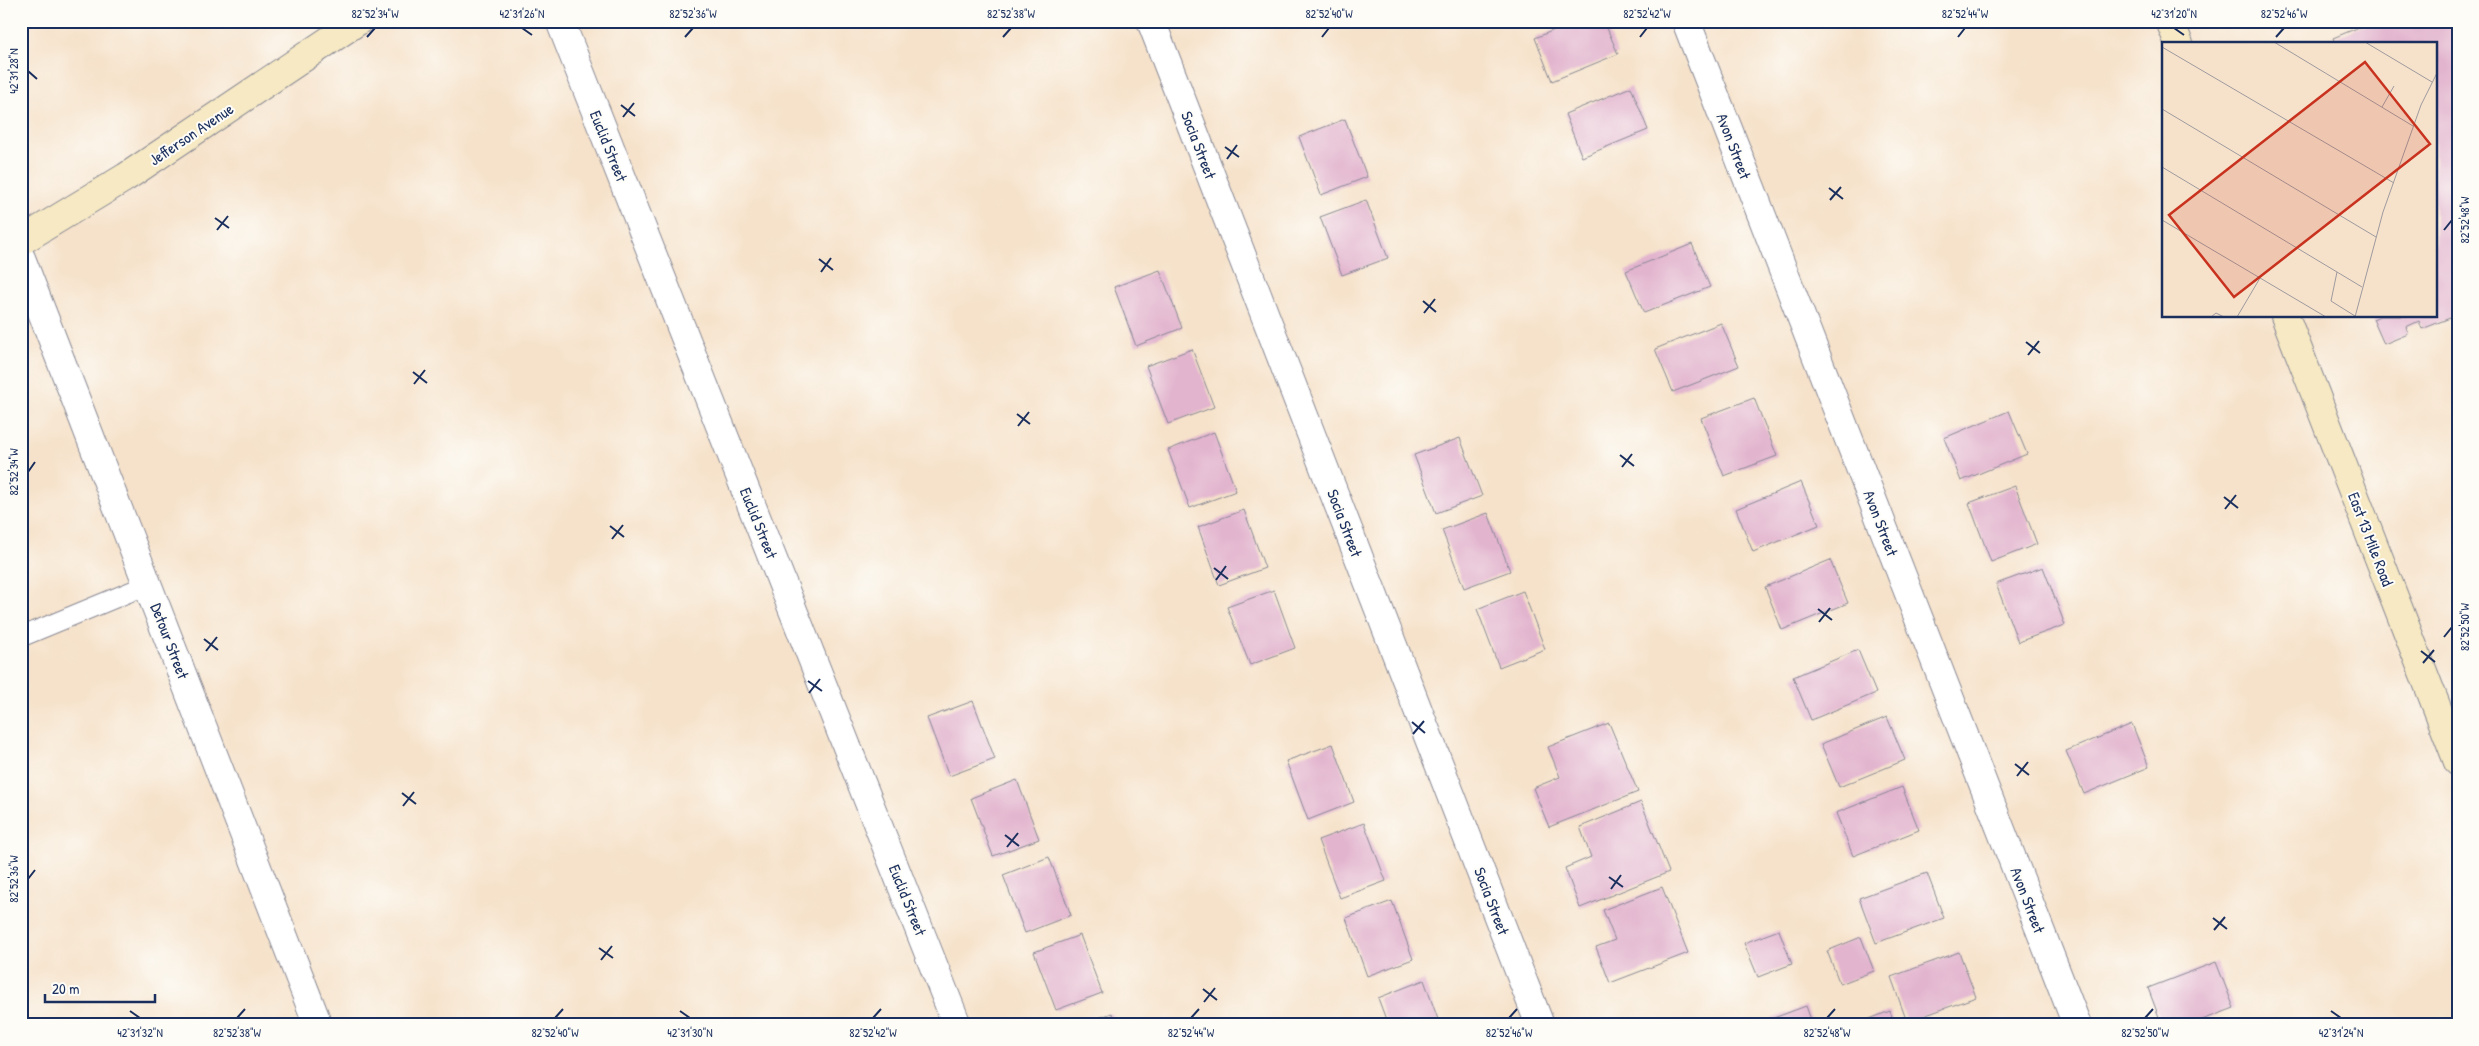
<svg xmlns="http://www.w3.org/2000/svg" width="2479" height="1046" font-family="'Patrick Hand',sans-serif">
<rect width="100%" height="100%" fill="#fdfcf7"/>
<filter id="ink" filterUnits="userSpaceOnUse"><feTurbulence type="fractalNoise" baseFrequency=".02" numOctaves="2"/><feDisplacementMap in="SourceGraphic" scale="10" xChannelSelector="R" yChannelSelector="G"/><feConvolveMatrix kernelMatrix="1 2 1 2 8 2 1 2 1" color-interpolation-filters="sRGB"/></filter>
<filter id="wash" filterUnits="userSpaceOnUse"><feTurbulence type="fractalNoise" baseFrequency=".0096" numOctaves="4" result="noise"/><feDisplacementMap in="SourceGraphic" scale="20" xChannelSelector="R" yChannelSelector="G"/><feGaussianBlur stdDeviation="1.12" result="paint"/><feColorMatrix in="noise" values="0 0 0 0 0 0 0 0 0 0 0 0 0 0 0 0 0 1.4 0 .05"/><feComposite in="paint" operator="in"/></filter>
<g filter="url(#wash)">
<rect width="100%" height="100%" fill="#f6e2ca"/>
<g id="blocks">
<g fill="#e2b4ce">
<path d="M1576,21H1604L1618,54L1552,81L1535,38Z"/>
<path d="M2374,21H2389L2390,24L2396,21H2458V338L2450,318L2422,329L2419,321L2406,327L2408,334L2384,344L2373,319L2380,316H2435V44H2335L2333,38Z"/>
<path d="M1631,87L1648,130L1582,157L1565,114Z"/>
<path d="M1345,119L1367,177L1321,195L1299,137Z"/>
<path d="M1366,200L1388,258L1342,275L1320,217Z"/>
<path d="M1692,244L1710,287L1644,313L1626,271Z"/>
<path d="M1160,270L1182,328L1136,346L1114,287Z"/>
<path d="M1721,323L1739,366L1673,392L1655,349Z"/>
<path d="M1192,349L1214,407L1168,424L1146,366Z"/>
<path d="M1754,398L1777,456L1724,476L1701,418Z"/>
<path d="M2009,411L2027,454L1961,481L1944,438Z"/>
<path d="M1214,432L1236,491L1190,508L1168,450Z"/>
<path d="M1460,438L1482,496L1436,513L1414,455Z"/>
<path d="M1801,482L1819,525L1753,552L1736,509Z"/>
<path d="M2015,486L2037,544L1991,562L1969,503Z"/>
<path d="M1244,510L1265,568L1219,585L1198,527Z"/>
<path d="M1488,513L1510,571L1464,588L1442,530Z"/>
<path d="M1830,560L1848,603L1782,630L1765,587Z"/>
<path d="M2043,567L2065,625L2018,642L1996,584Z"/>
<path d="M1274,590L1295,648L1250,665L1227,607Z"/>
<path d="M1523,591L1545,649L1499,667L1477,609Z"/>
<path d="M1858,650L1876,693L1811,720L1793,677Z"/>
<path d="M973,701L995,759L949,776L927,718Z"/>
<path d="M1887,717L1905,760L1839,787L1821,744Z"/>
<path d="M1609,723L1638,792L1549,827L1533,788L1560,777L1548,747Z"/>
<path d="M2132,724L2149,767L2084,794L2066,751Z"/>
<path d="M1333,744L1354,802L1308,820L1286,761Z"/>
<path d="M1017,780L1039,839L993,856L971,798Z"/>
<path d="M1902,787L1919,830L1853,856L1836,813Z"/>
<path d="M1641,802L1669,872L1580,908L1565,868L1591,857L1580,827Z"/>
<path d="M1364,823L1386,881L1340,898L1318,840Z"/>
<path d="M1049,857L1071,915L1025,933L1003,875Z"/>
<path d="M1927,873L1944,918L1876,943L1859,898Z"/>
<path d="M1662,887L1688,953L1610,983L1596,947L1615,940L1603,910Z"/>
<path d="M1392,901L1413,959L1367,976L1346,918Z"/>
<path d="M1779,930L1792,964L1758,977L1744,943Z"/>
<path d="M1080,935L1102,993L1056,1010L1034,952Z"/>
<path d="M1861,937L1874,971L1840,984L1827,951Z"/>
<path d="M1959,952L1976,997L1907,1022L1891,977Z"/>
<path d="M2216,962L2234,1008L2189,1025H2162L2148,988Z"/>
<path d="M1424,980L1440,1025H1388L1378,998Z"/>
<path d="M1806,1006L1813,1025H1773L1771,1019Z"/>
<path d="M1890,1011L1895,1025H1854Z"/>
<path d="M1112,1013L1116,1025H1080Z"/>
</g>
</g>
</g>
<g filter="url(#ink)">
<use href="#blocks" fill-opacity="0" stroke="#888894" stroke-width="1"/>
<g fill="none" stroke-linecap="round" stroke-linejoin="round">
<defs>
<path id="service" d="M21,637L149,584"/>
<g id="minor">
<path d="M560,21L957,1025"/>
<path d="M1151,21L1540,1025"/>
<path d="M1686,21L2077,1025"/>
<path d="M21,258L318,1025"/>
</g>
<g id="secondary">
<path d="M2170,21L2179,44"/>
<path d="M21,241L126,177L358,21"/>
<path d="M2285,316L2458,762"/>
</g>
</defs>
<use href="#service" stroke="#888894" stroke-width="21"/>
<use href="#minor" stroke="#888894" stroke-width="30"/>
<use href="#secondary" stroke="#888894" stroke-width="30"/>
<use href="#service" stroke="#fff" stroke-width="19"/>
<use href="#minor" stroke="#fff" stroke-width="28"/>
<use href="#secondary" stroke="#f6e9c3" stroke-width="28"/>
</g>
</g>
<path fill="none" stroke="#1b2f5e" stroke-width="2" d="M522,28L532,35M2174,28L2184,35M367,37L375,28M685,37L693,28M1003,37L1011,28M1322,37L1329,28M1640,37L1647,28M1958,37L1965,28M2276,37L2284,28M28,71L37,79M621,105L635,116M623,117L634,103M1225,147L1239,157M1227,159L1237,145M1829,188L1843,199M1830,200L1841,187M215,218L229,228M217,230L228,216M2444,230L2452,220M819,259L833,270M821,272L831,258M1423,301L1436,312M1424,313L1435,299M2026,342L2040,353M2028,355L2039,341M413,372L427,383M414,384L425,370M1017,414L1030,424M1018,426L1029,412M1620,455L1634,466M1622,467L1632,454M28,472L35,462M2224,497L2238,508M2225,509L2236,495M610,526L624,537M612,539L623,525M1214,568L1228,579M1216,580L1226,566M1818,609L1832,620M1819,622L1830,608M2444,637L2452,627M204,639L218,650M206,651L217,637M2421,651L2435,662M2423,663L2434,650M808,681L822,691M809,693L820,679M1412,722L1425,733M1413,734L1424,721M2015,764L2029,775M2017,776L2028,762M402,793L416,804M403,806L414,792M1005,835L1019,846M1007,847L1018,833M1609,877L1623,887M28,879L35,870M1611,889L1621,875M2213,918L2227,929M2214,930L2225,917M599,948L613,958M601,960L612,946M1203,989L1217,1000M1204,1002L1215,988M130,1011L140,1018M680,1011L690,1018M2331,1011L2341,1018M237,1018L245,1009M555,1018L563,1009M873,1018L881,1009M1191,1018L1199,1009M1509,1018L1517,1009M1827,1018L1835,1009M2145,1018L2153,1009"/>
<g text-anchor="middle" stroke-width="4" stroke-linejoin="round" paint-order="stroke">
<g font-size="16" fill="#1b2f5e" stroke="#fdfcf7">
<text transform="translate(191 134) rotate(-34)" y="6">Jefferson Avenue</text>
<text transform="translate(1199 145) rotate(69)" y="6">Socia Street</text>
<text transform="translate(609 146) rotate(68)" y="6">Euclid Street</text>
<text transform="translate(1734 146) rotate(69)" y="6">Avon Street</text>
<text transform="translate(759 523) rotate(68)" y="6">Euclid Street</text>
<text transform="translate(1345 523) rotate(69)" y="6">Socia Street</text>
<text transform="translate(1881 523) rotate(69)" y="6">Avon Street</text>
<text transform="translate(2371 539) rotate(69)" y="6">East 13 Mile Road</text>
<text transform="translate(170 641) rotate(69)" y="6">Detour Street</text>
<text transform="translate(908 900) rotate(68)" y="6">Euclid Street</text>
<text transform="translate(2028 900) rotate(69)" y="6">Avon Street</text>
<text transform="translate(1492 901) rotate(69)" y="6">Socia Street</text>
</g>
</g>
<g transform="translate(2162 42)">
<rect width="275" height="275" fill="#f6e2ca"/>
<path fill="none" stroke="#9e9a9f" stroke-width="1" d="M112,0L251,84M203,0L270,40M0,5L232,141M220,65L232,44M0,67L214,195M0,125L200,245M0,178L164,275M175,230L169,259L193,274M49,275L54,271L62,275M75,275L98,236M193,275L221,170L259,63L275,31"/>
<path fill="#c8321e" fill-opacity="0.15" stroke="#c8321e" stroke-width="2.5" d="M203,20L268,102L72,255L7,173Z"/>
<rect width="275" height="275" fill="none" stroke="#1b2f5e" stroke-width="2.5"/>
</g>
<rect width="2479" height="1046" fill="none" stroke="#fdfcf7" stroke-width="55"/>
<path d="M45 994v8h110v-8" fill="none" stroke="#1b2f5e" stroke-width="2.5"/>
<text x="52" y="994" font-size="15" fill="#1b2f5e" stroke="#fdfcf7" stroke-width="4" paint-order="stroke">20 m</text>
<rect x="28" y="28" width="2424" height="990" fill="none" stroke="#1b2f5e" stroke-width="2"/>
<g font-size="12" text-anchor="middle" fill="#1b2f5e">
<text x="375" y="18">82°52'34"W</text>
<text x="522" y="18">42°31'26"N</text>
<text x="693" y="18">82°52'36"W</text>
<text x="1011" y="18">82°52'38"W</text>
<text x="1329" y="18">82°52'40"W</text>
<text x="1647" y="18">82°52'42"W</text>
<text x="1965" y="18">82°52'44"W</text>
<text x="2174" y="18">42°31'20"N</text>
<text x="2284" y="18">82°52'46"W</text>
<text transform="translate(14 71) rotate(-90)" y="4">42°31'28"N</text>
<text transform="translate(2465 220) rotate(-90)" y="4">82°52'48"W</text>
<text transform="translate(14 472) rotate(-90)" y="4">82°52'34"W</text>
<text transform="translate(2465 627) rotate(-90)" y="4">82°52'50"W</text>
<text transform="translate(14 879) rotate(-90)" y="4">82°52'36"W</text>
<text x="140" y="1037">42°31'32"N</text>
<text x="237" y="1037">82°52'38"W</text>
<text x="555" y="1037">82°52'40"W</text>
<text x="690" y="1037">42°31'30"N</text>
<text x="873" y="1037">82°52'42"W</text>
<text x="1191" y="1037">82°52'44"W</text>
<text x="1509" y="1037">82°52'46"W</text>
<text x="1827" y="1037">82°52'48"W</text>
<text x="2145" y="1037">82°52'50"W</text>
<text x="2341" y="1037">42°31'24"N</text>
</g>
</svg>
